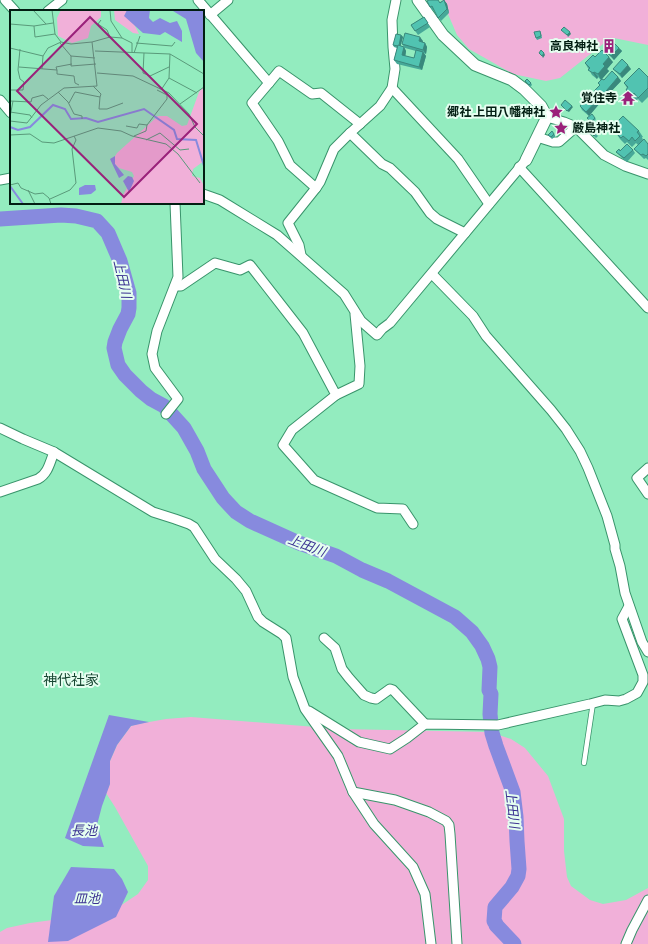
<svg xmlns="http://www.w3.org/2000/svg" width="648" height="944" font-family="'Asap Condensed','Noto Sans JP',sans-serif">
<rect width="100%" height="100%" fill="#93ecbf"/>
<g fill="#f1b0d9">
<path d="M442,0H648V45L614,38L608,40L560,78L546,81L513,74L469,49L457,35Z"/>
<path d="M191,717L340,729L490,732L511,739L525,748L548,776L564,819V851L567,877L571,886L590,900L603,904L626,900L648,888V944H0V932L7,928L30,923L111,912L138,894L148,880V866L115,807L106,793L110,784V761L117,745L131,726L138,724L166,719Z"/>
</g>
<g fill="#878ade">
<path d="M109,715L149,722L131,726L117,745L110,761V784L102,806L97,825L104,847L83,846L65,838Z"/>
<path d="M71,867L114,869L122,879L128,892L116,917L68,941L48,942L54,896Z"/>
</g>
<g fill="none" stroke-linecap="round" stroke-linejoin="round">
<path stroke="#878ade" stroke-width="15" d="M0,219L61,215L76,216L97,221L108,233L120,261L129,293V308L128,314L120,329L115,342L114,348L118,365L125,375L141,391L151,399L164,406L184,428L197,451L204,469L223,498L236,512L250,521L299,543L336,556L362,570L388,581L455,617L472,632L482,646L488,659L490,667L489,690L491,694L490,714L492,733L496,746L513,792L516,817L517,841L519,869L518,876L512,887L495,907L494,921L496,924V925L514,944"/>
<defs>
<path id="service" d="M584,763L593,703"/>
<g id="minor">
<path d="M5,0L15,11"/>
<path d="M198,0L269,83L279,71L312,94L321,93L360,124"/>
<path d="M396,0L392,20L393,47L395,69L392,88L380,106L350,133L382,164L390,168L415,192L430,213L437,219L465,233"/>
<path d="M48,11L62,0"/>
<path d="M210,15L228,0"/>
<path d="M269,83L252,103L278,141L290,165L316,188L288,223L299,245L301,255"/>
<path d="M392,88L458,159L489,204"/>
<path d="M0,100L11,113"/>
<path d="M547,117L564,122L576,127L604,155L625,166L648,174"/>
<path d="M537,137L553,142H559L576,127"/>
<path d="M519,167L648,308"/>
<path d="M0,180L11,178"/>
<path d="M316,188L320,182L334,149L350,133"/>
<path d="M203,194L220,200L277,235L344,294L361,321L377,335L382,329L390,323L526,160"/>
<path d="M432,274L473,316L486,336L551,410L566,429L580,451L588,468L607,516L615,545V549L620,566L625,593L642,642L648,652"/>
<path d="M175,286H181L215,263L240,270L250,265L303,333L336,395L292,430L283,445L314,480L377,508L403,509L413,524"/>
<path d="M336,395L359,384L360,366L355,314"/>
<path d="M166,414L178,399L155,368L152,354L157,331L178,277L175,203"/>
<path d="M0,428L23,439L54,452L153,512L175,519L189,524L194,527L215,559L236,579L246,591L258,617L263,622L282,634L286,638L293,677L305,709L338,756L353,792L374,824L413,867L425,894L431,944"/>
<path d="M648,468L637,478L648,494"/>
<path d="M0,492L38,479C48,474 50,462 54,452"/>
<path d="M324,638L335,648L342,669L349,678L364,695L371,698L376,699L390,689L393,690L425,724"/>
<path d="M309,711L359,742L390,749L407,738L425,724L498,725L590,704L605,700L619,701L626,699L637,693L643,682V675L622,619L629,606"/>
<path d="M353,792L395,800L429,812L446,821L449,825L450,834L457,944"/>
<path d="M626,944L632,930L648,900"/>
</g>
<path id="tertiary" d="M418,0L443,35L475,65L512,80L524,89L541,106L547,117L526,160"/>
</defs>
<use href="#service" stroke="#39946b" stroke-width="6"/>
<use href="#minor" stroke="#39946b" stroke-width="11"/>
<use href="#tertiary" stroke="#39946b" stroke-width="13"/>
<use href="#service" stroke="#fff" stroke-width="4.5"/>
<use href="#minor" stroke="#fff" stroke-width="9"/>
<use href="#tertiary" stroke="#fff" stroke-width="11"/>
</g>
<g fill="#46a898">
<path d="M444,0L447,4L449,13L441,21L434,10L433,11L430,7Z"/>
<path d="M424,17L430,27L418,35L411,25Z"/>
<path d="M540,31L541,33L542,38L537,40L536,38Z"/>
<path d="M401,35L403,37L400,46L404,47L406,51L405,56L414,58L416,51L405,48L402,44L423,41L422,42L425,43L427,47L426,54L424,53L426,56L422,70L397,64L394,60L397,48L394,47L393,45Z"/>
<path d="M619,48L622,51L614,60L605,51Z"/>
<path d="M595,57L613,62L607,69L609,71L602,79L604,80L618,77L621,81L603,100L597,95L594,91L600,85L598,83L601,80L598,77L597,79L592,75L585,63Z"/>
<path d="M613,69H631L622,78Z"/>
<path d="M648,77V97L642,103L638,99L636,101L630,95L626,90L627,88L624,83Z"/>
<path d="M525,81L531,83L532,85L530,87Z"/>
<path d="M600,103L589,116L582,110L580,106Z"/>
<path d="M587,118H595L596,119L592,124Z"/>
<path d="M613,126L639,131L643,137H642L643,140L648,144V160L646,158L644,159L634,149L638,145L636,143L632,147L627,142L625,144L620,139L616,133L618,132Z"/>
<path d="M591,133L596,134L598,136L596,138Z"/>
<path d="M554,134L556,136L552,139L548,135Z"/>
<path d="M633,150L635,153L627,162L623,159L616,152Z"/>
</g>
<g fill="#39887c">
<path d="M444,0L447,4L449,13L447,9Z"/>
<path d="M570,32L571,34L568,37L567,35Z"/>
<path d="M401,35L403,37L400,48L398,46Z"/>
<path d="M420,37L423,41L422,45L419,41Z"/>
<path d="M425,43L427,47L426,54L423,50Z"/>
<path d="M404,47L406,51L405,59L402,55Z"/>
<path d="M619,48L622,51L614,60L611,56Z"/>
<path d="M423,52L426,56L422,70L419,67Z"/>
<path d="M544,53L545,55L543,58L542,56Z"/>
<path d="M609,57L613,62L607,69L609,71L601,80L598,74L603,64Z"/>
<path d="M628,65L631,69L622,78L620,74Z"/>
<path d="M594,72L598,77L597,79L593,73Z"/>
<path d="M618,77L621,81L603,100L601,97Z"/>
<path d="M598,99L600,103L589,116L586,112Z"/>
<path d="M572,106L573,107L569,112L567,111Z"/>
</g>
<g fill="#51c3b1" stroke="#39887c">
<path d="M429,0H438L440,3L444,0L447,9L438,18L432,6L430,7L427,1Z"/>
<path d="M424,17L428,23L415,31L411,25Z"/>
<path d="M564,27L570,32L567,35L561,30Z"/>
<path d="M540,31L541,36L536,38L534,32Z"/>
<path d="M405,33L420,37L419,41L425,43L423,50L402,44Z"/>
<path d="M396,34L401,35L399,46H398L393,45Z"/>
<path d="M613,42L619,48L611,56L605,51Z"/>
<path d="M398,45L404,47L402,55L414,58L416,50L423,52L419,67L394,60Z"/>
<path d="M541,50L544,53L542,56L539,53Z"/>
<path d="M602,50L609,57L603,64L605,66L598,74L594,72L593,73L588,70L590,68L585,63L593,55L595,57Z"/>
<path d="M622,59L628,65L620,74L613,69Z"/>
<path d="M639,68L648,77V88L638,98L634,93L632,96L626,90L628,87L624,83Z"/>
<path d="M612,71L618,77L601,97L594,91L600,85L598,83L602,79L604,80Z"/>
<path d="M527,79L531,83L529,85L525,81Z"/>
<path d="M591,93L598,99L586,112L580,106Z"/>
<path d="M565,100L572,106L567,111L561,105Z"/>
<path d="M592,114L595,118L591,122L587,118Z"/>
<path d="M623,116L639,131L637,132L640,136L635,141L632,137L629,141L623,136L621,138L616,133L618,131L613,126Z"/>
<path d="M552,131L554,134L551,137L548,135Z"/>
<path d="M593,131L596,134L594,136L591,133Z"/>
<path d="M644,139L648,144V154L646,156L643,154L641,155L634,149Z"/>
<path d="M627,144L633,150L624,158L616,152L619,149L620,151Z"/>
</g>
<defs>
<symbol id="building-bare" viewBox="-9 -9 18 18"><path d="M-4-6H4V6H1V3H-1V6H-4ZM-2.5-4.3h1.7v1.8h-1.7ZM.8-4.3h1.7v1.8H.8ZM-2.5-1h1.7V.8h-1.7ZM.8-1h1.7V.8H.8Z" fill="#9a217a" stroke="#e5fef0" stroke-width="2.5" paint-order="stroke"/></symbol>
<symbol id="temple-bare" viewBox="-9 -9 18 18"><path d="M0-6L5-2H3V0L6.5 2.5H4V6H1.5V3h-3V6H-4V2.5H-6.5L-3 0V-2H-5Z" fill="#9a217a" stroke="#e5fef0" stroke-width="2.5" paint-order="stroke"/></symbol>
<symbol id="sight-bare" viewBox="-9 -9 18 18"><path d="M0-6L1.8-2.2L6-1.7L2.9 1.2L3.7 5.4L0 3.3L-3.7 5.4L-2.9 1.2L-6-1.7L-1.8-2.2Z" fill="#9a217a" stroke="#e5fef0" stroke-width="2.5" paint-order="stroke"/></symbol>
</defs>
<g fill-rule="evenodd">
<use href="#building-bare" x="599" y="36" width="20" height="20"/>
<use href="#temple-bare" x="618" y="88" width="20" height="20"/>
<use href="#sight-bare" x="546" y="102" width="20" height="20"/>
<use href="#sight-bare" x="551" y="118" width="20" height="20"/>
</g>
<g text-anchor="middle" stroke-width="4" stroke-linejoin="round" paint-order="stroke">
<g font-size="12" font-weight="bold" fill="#021e12" stroke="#e5fef0" text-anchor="end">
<text x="598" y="50">高良神社</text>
<text x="617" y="102">覚住寺</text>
<text x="545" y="116">郷社 上田八幡神社</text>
<text x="572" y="132" text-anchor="start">厳島神社</text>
</g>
<g font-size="13" font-style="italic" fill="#3a3091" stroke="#e5fef0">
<text transform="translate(123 279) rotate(77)" y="5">上田川</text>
<text transform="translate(307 545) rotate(21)" y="5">上田川</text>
<text transform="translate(513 809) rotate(83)" y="5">上田川</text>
<text x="84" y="835">長池</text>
<text x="87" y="903">皿池</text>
</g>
<g font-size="14" fill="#174732" stroke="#e5fef0">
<text x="71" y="685">神代社家</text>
</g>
</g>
<g transform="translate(10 10)">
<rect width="194" height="194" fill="#93ecbf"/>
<path d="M51,0H91V7L81,16L78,28L62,33L48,26L47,8ZM104,0H117L129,24L123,23L105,10ZM194,76V151L183,159L182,166L190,168L194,176V194H111L113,185L124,166L122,162L109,158L105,154L104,148L107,143L148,106H157L172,116L177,115L189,82Z" fill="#f1b0d9"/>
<path d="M117,0H140L139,8L143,12L150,8L160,13L167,11L172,21V32L155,22L150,25L133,23L114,6ZM194,0V52L186,43L176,9L163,1ZM105,146V154L114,165L109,168L100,149ZM118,166L122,167L124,171L119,182L113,171ZM75,175H85L86,180L81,184L69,185V178Z" fill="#878ade"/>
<path fill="none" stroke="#878ade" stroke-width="2" d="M0,117L8,120L20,117L43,95L55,99L61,109L76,108L88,112L134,99L164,120L167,129L186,130L194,156M0,176L13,194"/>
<path fill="none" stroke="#599a7a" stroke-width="1" d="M23,0L36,14M91,10L88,14L97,20L100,27M0,14L24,16L43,13M24,16L25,27L45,24M112,28L122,33V42M82,32L100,27L112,28L101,11L100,0M50,33L61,46V56L86,54M126,33L162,36L165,32M0,38L33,46L38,38L51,32M85,41L160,44L194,64M124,43L130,26M134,43L133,63L140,66L159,57M61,46L85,48M9,57L47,60L46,57L62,54M32,59L33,46M47,60V64L64,66L65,73L69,75M87,63L123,66L159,83L179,104L185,117L194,126M159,68L187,83M83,76L91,84L90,87M0,80H13L14,72L10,69L8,60L10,39M151,80L159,68L160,44M48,82L58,92L64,104L72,106V109M0,91L21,92L22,88L33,85L38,89M59,93L65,82L90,87L89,99H97L113,93M170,94L194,77M0,102L20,105L22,108M0,107L3,91M0,111L17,113L31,95L54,78L87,76L82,32L61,34L51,32L45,24L42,0M116,116L127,118L129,114L137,115M0,125L20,124L32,132L44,133L88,118L111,121L122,126L156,134L168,144L190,173M124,126L136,121L137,115L157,89V85L147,80M136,130L150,123L170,140L179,139M0,175L8,173L11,178L25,184L33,183L39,188L41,194M18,180L25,194M40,189L60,180L66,173L62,139L66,130L64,126"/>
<path fill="#9a217a" fill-opacity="0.15" stroke="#9a217a" stroke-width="2" d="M80,7L187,114L114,187L7,81Z"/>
<rect width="194" height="194" fill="none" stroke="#021e12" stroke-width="2"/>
</g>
</svg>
